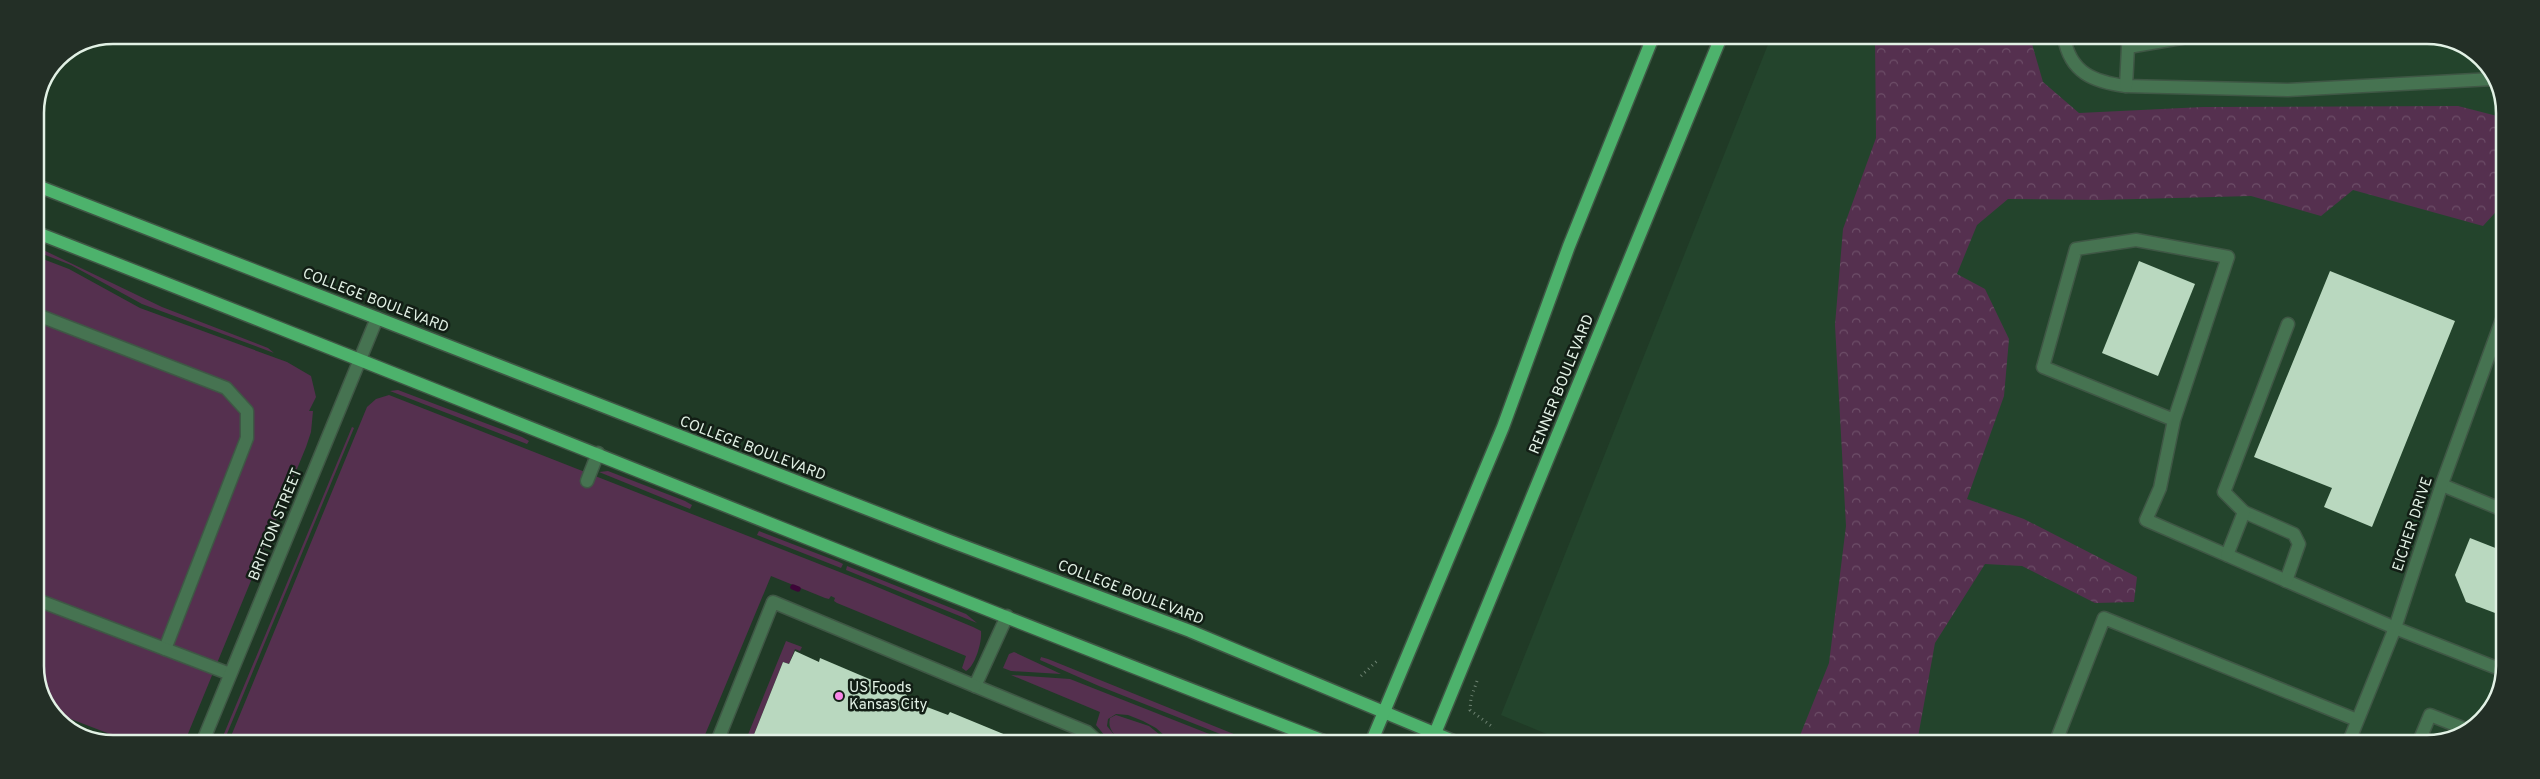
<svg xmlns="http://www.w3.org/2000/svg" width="2540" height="779" font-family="Overpass,sans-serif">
<defs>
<pattern id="forest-crowns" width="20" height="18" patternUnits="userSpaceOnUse" patternTransform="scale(1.25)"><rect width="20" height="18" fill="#55304f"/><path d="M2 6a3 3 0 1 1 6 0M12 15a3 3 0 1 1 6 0" fill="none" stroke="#6d4e68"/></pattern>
</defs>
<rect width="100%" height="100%" fill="#203a26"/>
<path fill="#23442c" d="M1771,37L2448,38L2486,62L2505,108L2502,687L2475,728L2427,744L1568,743L1501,715Z"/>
<g fill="#55304f">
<path d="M35,246L162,307L268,348L274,353L142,304L71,265L35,251Z"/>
<path d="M35,256L69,269L140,308L287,362L311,376L316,397L309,411H313L311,432L306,447L185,741H128L50,711L35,671Z"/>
<path d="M398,390L522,437L529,441L527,444L390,391Z"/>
<path d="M389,395L870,584L973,627L981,631C982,643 975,666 966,671L962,668L966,656L837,603L834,601L835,598L831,596L829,599L825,598L771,576L702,742L229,741L367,407L376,399Z"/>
<path d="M352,427L354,428L224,741H221Z"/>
<path d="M608,471L685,501L692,505L690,509L599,472Z"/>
<path d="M759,531L839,562L843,564L841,568L757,535Z"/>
<path d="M847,566L966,614L977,623L846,570Z"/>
<path d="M786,641L802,647L800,651L795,649L789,664L783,662L751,742H745Z"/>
<path d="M1014,652L1061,674L1011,671L1003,668L1009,654Z"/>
<path d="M1041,657L1048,659L1256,743H1243L1099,686L1040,660Z"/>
<path d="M1011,675L1070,679L1232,743H1173L1156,728L1143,721L1128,715L1116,714L1108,719L1107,726L1120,742H1110L1096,725L1100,712Z"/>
<path d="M1116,715L1149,726L1170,743L1121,742C1115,735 1107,729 1110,718Z"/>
</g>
<path fill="url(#forest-crowns)" d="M1875,37H2030L2043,82L2079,113L2203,107L2458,106L2505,118L2504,203L2483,226L2353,190L2321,216L2251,196L2100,200L2008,199L1977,225L1957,274L1985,289L2009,339L2004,396L1967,499L2024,519L2137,577L2134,602L2095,603L2022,566L1985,564L1935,643L1918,737L1924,743H1797L1829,663L1846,526L1835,325L1843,229L1876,138Z"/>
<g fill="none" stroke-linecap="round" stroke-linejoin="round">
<path stroke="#3d0538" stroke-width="5.5" d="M793,587L798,589"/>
</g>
<g fill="#b9d8bf">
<path d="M2139,261L2195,284L2158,376L2102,353Z"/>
<path d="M2330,271L2455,321L2372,527L2324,507L2332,488L2254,457Z"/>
<path d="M2470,538L2503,551V616L2466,602L2455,575Z"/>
<path d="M795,651L819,662L820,658L907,695L906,698L927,707L948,715L950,712L1023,742H751L783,662L789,664Z"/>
</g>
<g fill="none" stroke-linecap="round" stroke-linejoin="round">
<defs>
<g id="minor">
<path d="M2064,37C2070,73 2094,82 2126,86L2288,90L2493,79"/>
<path d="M2126,86L2128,47L2187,37"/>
<path d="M35,314L226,388L247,411V438L165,649"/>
<path d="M2174,420L2043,367L2076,249L2136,240L2228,257L2174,420L2160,488L2146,520L2395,628L2502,670"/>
<path d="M587,481L598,453"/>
<path d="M2442,485L2503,510"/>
<path d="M2244,512L2294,534L2299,544L2286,581"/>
<path d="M2227,555L2244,512L2224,492L2288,324"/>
<path d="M35,599L230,674"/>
<path d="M1007,616L975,686L1087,732L1098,742"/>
<path d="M203,741L377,318"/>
<path d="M717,742L773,602L975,686"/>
<path d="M2055,744L2104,618L2357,720"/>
<path d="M2348,744L2395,628L2443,481L2504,314"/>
<path d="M2418,744L2430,715L2468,730"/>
</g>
<g id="major">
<path d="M35,185L947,540L1190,631L1458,743"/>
<path d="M35,232C467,400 896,577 1329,743"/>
<path d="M1371,743L1503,427L1569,246L1653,37"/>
<path d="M1431,743L1721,37"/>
</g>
</defs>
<use href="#minor" stroke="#3f5745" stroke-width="15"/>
<use href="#major" stroke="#3f5745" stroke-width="15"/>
<g stroke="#6f8473" stroke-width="3" stroke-dasharray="1 4" stroke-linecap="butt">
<path d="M1361,676L1377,661"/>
<path d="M1477,681L1471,698L1470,710L1494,728"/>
</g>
<use href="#minor" stroke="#467351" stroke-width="12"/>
<use href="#major" stroke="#4db26c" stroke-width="12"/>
</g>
<circle fill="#f987e8" stroke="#121e15" stroke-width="2" cx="839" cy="696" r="5"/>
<g text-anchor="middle" stroke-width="5" stroke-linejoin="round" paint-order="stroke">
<g font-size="15" fill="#e2f1e5" stroke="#121e15">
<text transform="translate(376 300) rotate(21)" y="5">COLLEGE BOULEVARD</text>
<text transform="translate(1561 384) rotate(-68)" y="5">RENNER BOULEVARD</text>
<text transform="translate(753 448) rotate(21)" y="5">COLLEGE BOULEVARD</text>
<text transform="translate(275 524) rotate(-68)" y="5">BRITTON STREET</text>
<text transform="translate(2412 524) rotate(-72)" y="5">EICHER DRIVE</text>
<text transform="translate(1131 592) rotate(21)" y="5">COLLEGE BOULEVARD</text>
</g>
<g font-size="15" fill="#e2f1e5" stroke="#121e15" text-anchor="start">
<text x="849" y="692">US Foods<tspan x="849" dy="17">Kansas City</tspan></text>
</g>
</g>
<path d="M0 0H2540V779H0ZM113 44H2427A69 69 0 0 1 2496 113V666A69 69 0 0 1 2427 735H113A69 69 0 0 1 44 666V113A69 69 0 0 1 113 44Z" fill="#232f26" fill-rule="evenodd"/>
<path fill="none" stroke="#e2f1e5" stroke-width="2.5" d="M113 44H2427A69 69 0 0 1 2496 113V666A69 69 0 0 1 2427 735H113A69 69 0 0 1 44 666V113A69 69 0 0 1 113 44Z"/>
</svg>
